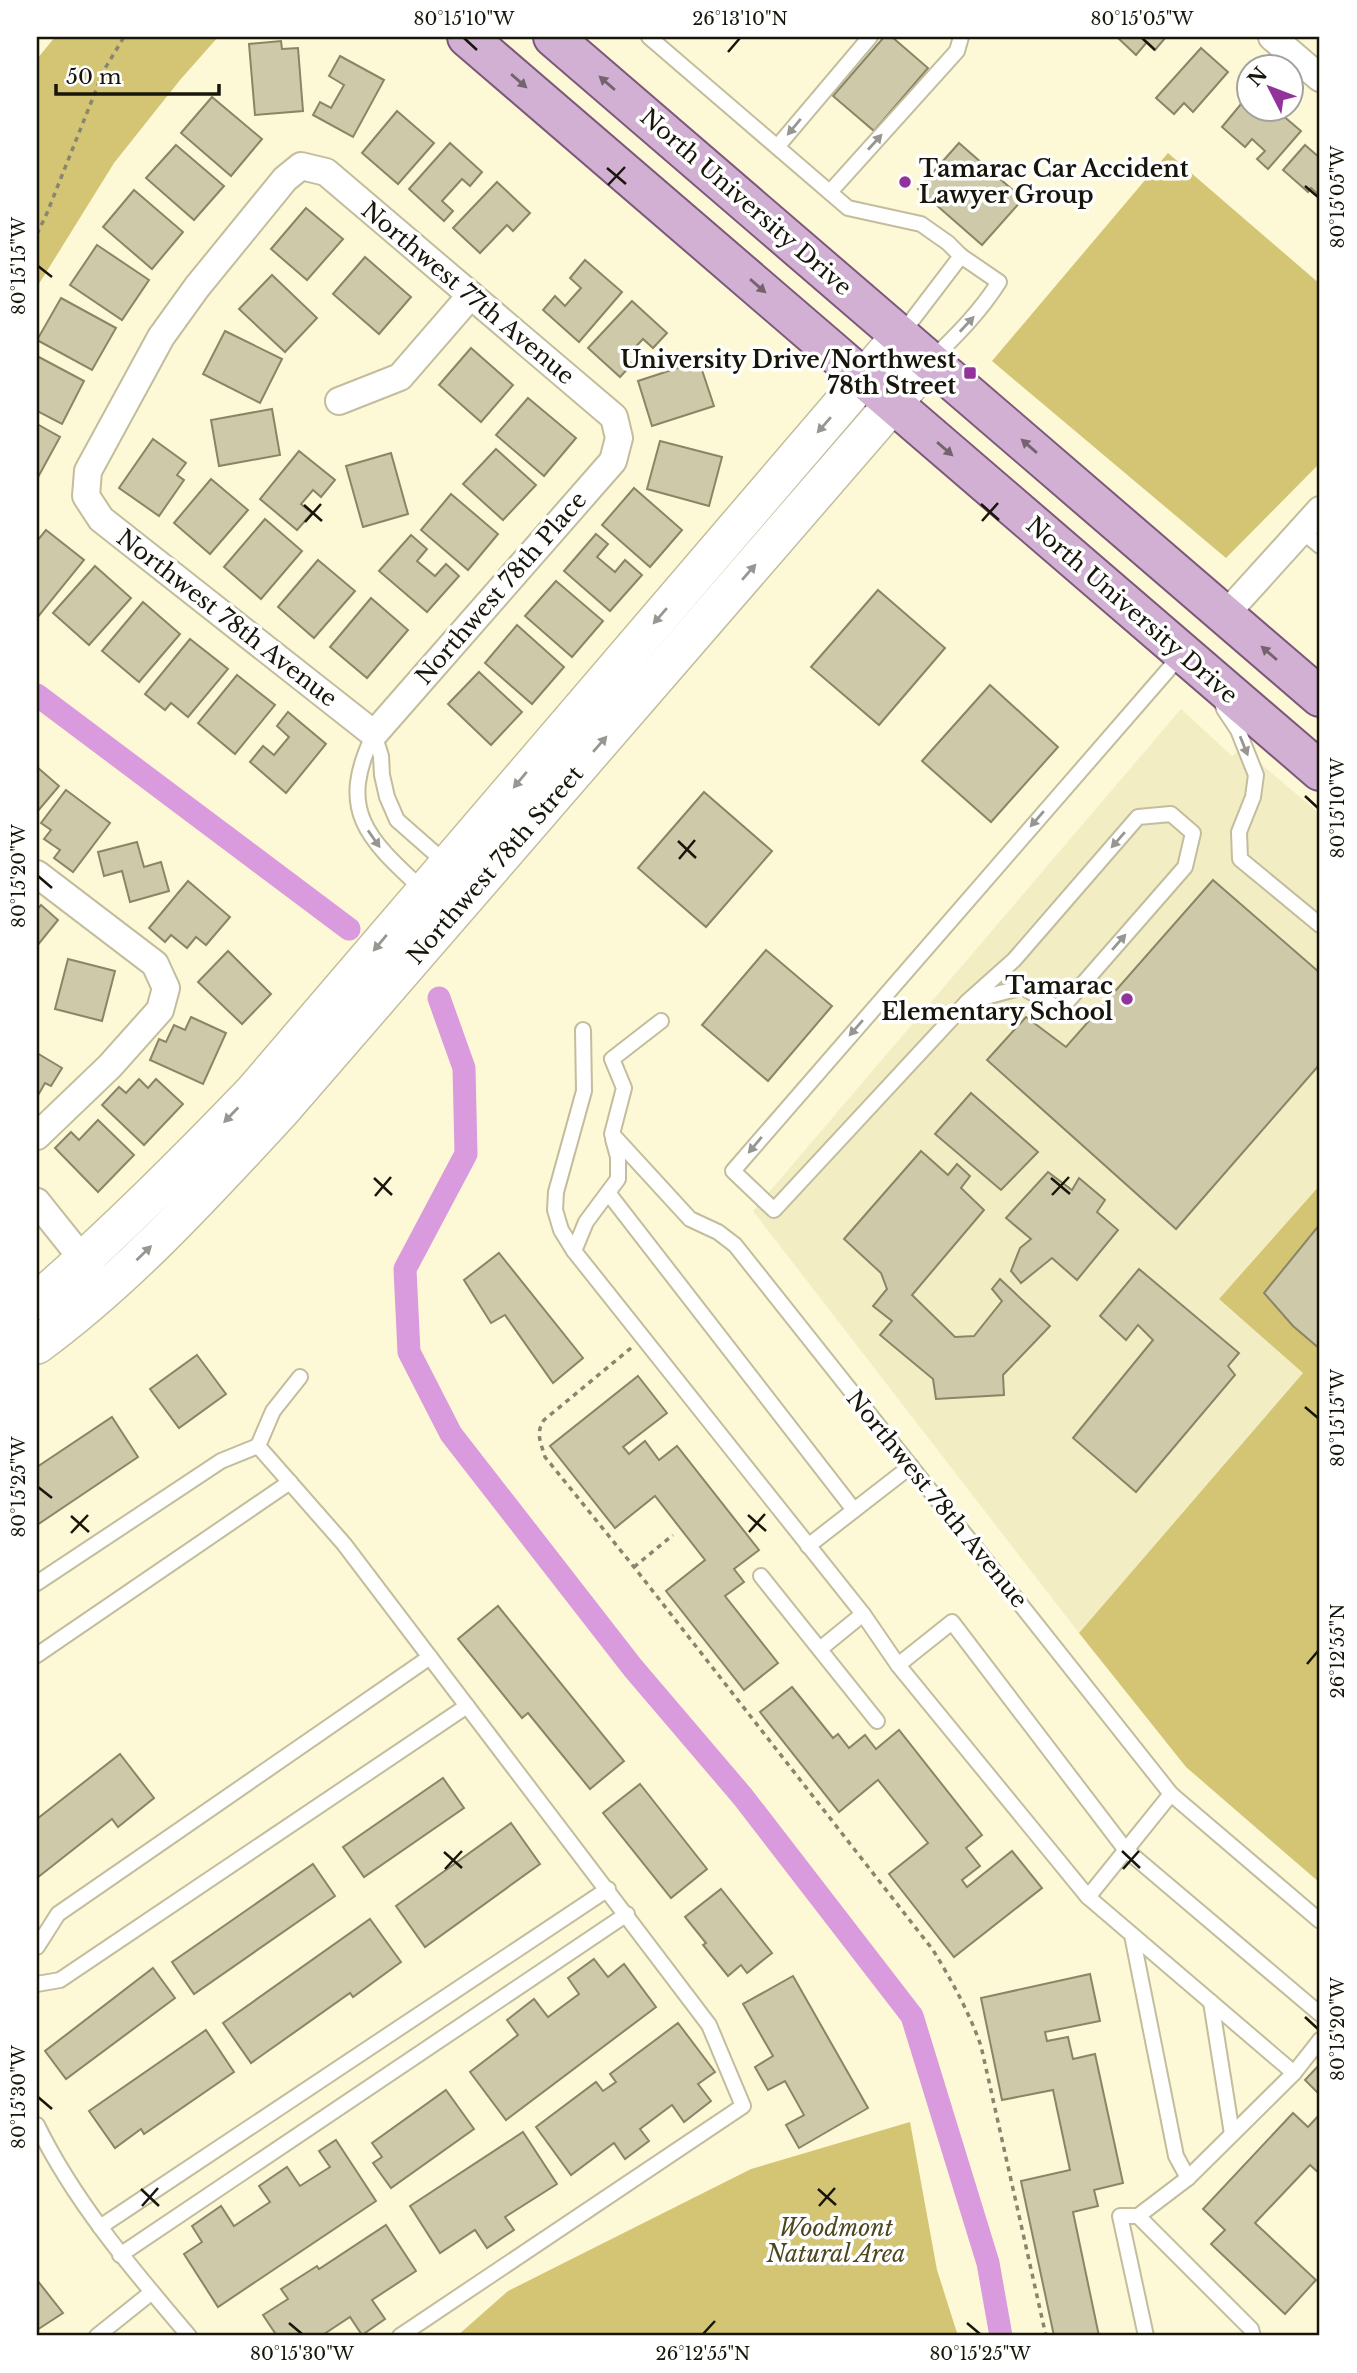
<svg xmlns="http://www.w3.org/2000/svg" width="1357" height="2373" font-family="'Libre Baskerville',serif">
<rect width="100%" height="100%" fill="#fdf8d6"/>
<path fill="#f3edc4" d="M1181,709L1232,756L1242,748L1320,814V1185L1219,1299L1303,1373L1079,1633L753,1211Z"/>
<g fill="#d3c573">
<path d="M55,37H218L180,80L114,163L37,287V59Z"/>
<path d="M1168,153L1320,284V463L1226,558L992,361Z"/>
<path d="M1320,1185V1883L1186,1767L1079,1633L1303,1373L1219,1299Z"/>
<path d="M910,2122L937,2270L958,2336H457L508,2291L751,2169Z"/>
</g>
<g fill="none" stroke-linecap="round" stroke-linejoin="round">
<g stroke="#d99bdd" stroke-width="23">
<path d="M37,695L349,929"/>
<path d="M439,998L464,1068L466,1154L405,1269L409,1352L451,1434L633,1668L743,1797L912,2016L988,2263L1001,2336"/>
</g>
</g>
<g fill="#cec9a9" stroke="#898566" stroke-width="2">
<path d="M884,37H892L928,68L874,131L833,96Z"/>
<path d="M1117,37H1166L1155,50L1147,42L1136,55Z"/>
<path d="M281,41L282,49L298,48L303,111L255,115L249,44Z"/>
<path d="M1201,48L1228,72L1193,112L1184,103L1174,114L1156,98Z"/>
<path d="M340,56L384,80L353,137L313,115L320,102L331,108L344,85L329,76Z"/>
<path d="M212,97L262,139L231,176L181,133Z"/>
<path d="M1246,98L1248,101V108H1258L1268,117L1275,109L1301,131L1268,169L1257,159L1265,151L1252,139L1245,147L1222,127Z"/>
<path d="M397,111L434,143L398,184L362,153Z"/>
<path d="M450,143L482,172L470,186L462,179L442,201L453,211L444,221L409,189Z"/>
<path d="M959,143L1023,199L982,245L918,189Z"/>
<path d="M176,145L224,186L194,220L146,178Z"/>
<path d="M1305,145L1320,158V196L1311,188L1308,192L1283,170Z"/>
<path d="M497,182L530,213L513,231L507,225L480,253L453,228Z"/>
<path d="M134,190L183,232L152,269L103,227Z"/>
<path d="M306,208L343,239L307,280L271,249Z"/>
<path d="M97,245L149,280L122,320L70,285Z"/>
<path d="M365,257L411,297L379,334L333,294Z"/>
<path d="M585,260L622,292L579,342L543,310L555,296L565,306L581,288L570,278Z"/>
<path d="M272,275L317,318L285,352L239,309Z"/>
<path d="M61,298L116,328L92,370L37,340Z"/>
<path d="M632,301L667,333L653,348L643,339L625,358L632,364L620,377L588,348Z"/>
<path d="M225,331L282,359L260,403L203,374Z"/>
<path d="M471,348L513,385L481,422L439,385Z"/>
<path d="M37,356L84,381L62,424L37,411Z"/>
<path d="M699,361L714,406L652,426L638,381Z"/>
<path d="M528,398L576,438L544,476L496,435Z"/>
<path d="M272,409L280,455L219,466L211,420Z"/>
<path d="M37,424L60,437L37,479Z"/>
<path d="M153,439L186,463L177,475L184,480L159,516L119,488Z"/>
<path d="M660,441L722,457L709,506L647,489Z"/>
<path d="M496,449L536,485L503,520L463,484Z"/>
<path d="M299,451L335,480L321,497L313,490L301,504L312,513L297,530L260,499Z"/>
<path d="M391,453L408,514L363,527L346,466Z"/>
<path d="M211,479L248,510L210,554L174,523Z"/>
<path d="M634,488L682,530L650,567L602,525Z"/>
<path d="M451,494L498,534L468,570L421,530Z"/>
<path d="M265,519L302,551L261,599L224,567Z"/>
<path d="M46,530L84,560L37,618V541Z"/>
<path d="M596,534L608,544L597,557L615,572L625,560L642,575L610,611L564,571Z"/>
<path d="M411,535L427,549L417,561L435,576L446,564L459,576L427,612L379,571Z"/>
<path d="M318,560L355,591L314,638L278,607Z"/>
<path d="M95,566L131,598L89,645L53,613Z"/>
<path d="M556,581L603,621L572,657L525,616Z"/>
<path d="M878,590L945,648L879,725L811,667Z"/>
<path d="M371,598L408,630L367,678L330,647Z"/>
<path d="M143,602L180,634L139,682L102,651Z"/>
<path d="M517,625L564,667L532,704L485,663Z"/>
<path d="M190,639L228,669L188,717L171,703L165,710L145,694Z"/>
<path d="M479,672L522,712L491,745L448,704Z"/>
<path d="M237,675L275,705L235,754L198,723Z"/>
<path d="M990,685L1058,747L991,822L922,761Z"/>
<path d="M288,712L326,744L286,793L250,762L263,746L274,755L289,737L277,726Z"/>
<path d="M37,767L59,786L37,812Z"/>
<path d="M66,790L110,823L73,872L54,858L60,850L44,839L51,830L41,823Z"/>
<path d="M704,792L772,851L706,927L638,868Z"/>
<path d="M137,842L144,867L161,862L169,891L130,902L122,871L104,876L98,852Z"/>
<path d="M1213,880L1320,973V1064L1176,1229L987,1060L1026,1017L1066,1047Z"/>
<path d="M188,881L230,917L206,945L196,937L187,948L171,935L165,942L149,928Z"/>
<path d="M41,905L58,920L37,946V910Z"/>
<path d="M766,950L832,1006L768,1081L702,1025Z"/>
<path d="M228,951L271,994L242,1024L198,982Z"/>
<path d="M68,959L115,971L102,1021L55,1009Z"/>
<path d="M191,1017L226,1033L203,1084L150,1060L159,1039L166,1042L174,1025L185,1030Z"/>
<path d="M37,1053L62,1068L51,1086L45,1083L37,1097Z"/>
<path d="M139,1079L148,1088L156,1079L183,1104L144,1145L102,1105L119,1087L126,1093Z"/>
<path d="M971,1093L1038,1152L1001,1190L935,1134Z"/>
<path d="M98,1120L134,1155L98,1192L55,1148L71,1132L79,1140Z"/>
<path d="M921,1151L948,1175L957,1164L970,1176L961,1188L984,1210L912,1295L955,1337L974,1336L1002,1301L992,1289L1000,1279L1050,1326L1003,1375L1004,1395L936,1399L933,1379L880,1335L892,1321L873,1306L887,1289L881,1273L844,1239Z"/>
<path d="M1048,1172L1072,1190L1079,1178L1105,1200L1097,1212L1118,1230L1077,1280L1052,1258L1021,1283L1011,1271L1020,1248L1031,1239L1006,1218Z"/>
<path d="M1320,1224V1349L1293,1326L1264,1293Z"/>
<path d="M499,1253L583,1358L553,1383L505,1315L491,1323L464,1280Z"/>
<path d="M1139,1269L1239,1353L1228,1366L1235,1375L1136,1492L1073,1438L1153,1340L1138,1325L1126,1340L1100,1316Z"/>
<path d="M197,1355L226,1394L179,1428L150,1389Z"/>
<path d="M638,1376L667,1413L623,1447L629,1454L645,1441L659,1460L677,1446L759,1550L734,1569L744,1582L725,1596L778,1663L744,1690L666,1591L705,1560L655,1496L615,1528L550,1446Z"/>
<path d="M112,1417L138,1457L37,1525V1467Z"/>
<path d="M498,1606L624,1761L590,1789L528,1713L522,1718L458,1639Z"/>
<path d="M792,1687L833,1738L838,1734L849,1748L865,1735L876,1749L899,1730L982,1835L966,1848L980,1866L962,1880L967,1887L1012,1851L1042,1888L954,1957L889,1874L928,1843L878,1780L839,1812L760,1712Z"/>
<path d="M120,1754L154,1798L118,1827L112,1819L37,1878V1819Z"/>
<path d="M443,1778L464,1808L364,1877L343,1847Z"/>
<path d="M640,1784L707,1869L671,1898L603,1813Z"/>
<path d="M511,1823L540,1864L425,1947L396,1906Z"/>
<path d="M313,1864L335,1896L194,1994L172,1962Z"/>
<path d="M721,1889L772,1953L747,1973L741,1965L728,1976L703,1945L706,1943L685,1917Z"/>
<path d="M370,1919L401,1962L353,1997L350,1993L251,2063L223,2023Z"/>
<path d="M594,1959L608,1977L624,1964L656,2007L506,2120L470,2072L518,2035L507,2020L534,1999L548,2017L579,1994L568,1978Z"/>
<path d="M153,1968L175,1998L66,2079L45,2051Z"/>
<path d="M1090,1974L1100,2021L1045,2032L1047,2041L1068,2037L1073,2059L1095,2054L1123,2183L1094,2190L1098,2206L1073,2212L1099,2336H1054L1021,2181L1070,2170L1053,2090L1002,2100L981,1998Z"/>
<path d="M793,1976L868,2108L799,2148L786,2125L804,2115L785,2081L768,2090L755,2067L773,2056L743,2004Z"/>
<path d="M678,2023L715,2072L698,2084L711,2101L684,2122L672,2105L640,2129L649,2141L625,2159L614,2143L571,2175L536,2127L596,2082L603,2091L616,2082L610,2074Z"/>
<path d="M206,2030L234,2072L144,2134L141,2129L115,2148L89,2111Z"/>
<path d="M1320,2064V2095L1305,2080Z"/>
<path d="M446,2090L474,2129L391,2188L373,2163L382,2157L372,2143Z"/>
<path d="M1293,2113L1308,2127L1320,2114V2174L1310,2165L1255,2223L1316,2280L1285,2314L1211,2244L1225,2230L1203,2209Z"/>
<path d="M523,2132L557,2184L505,2217L514,2230L487,2248L475,2230L440,2253L410,2206Z"/>
<path d="M336,2140L376,2201L218,2307L184,2254L202,2242L192,2226L221,2206L234,2226L270,2202L259,2186L287,2167L300,2186L330,2167L319,2151Z"/>
<path d="M386,2225L416,2271L372,2300L385,2319L362,2335L350,2317L321,2336H277L263,2315L288,2299L281,2289L317,2266L319,2269Z"/>
<path d="M37,2280L63,2313L37,2330Z"/>
</g>
<g fill="none" stroke-linecap="round" stroke-linejoin="round">
<defs>
<g id="lane">
<path d="M649,37L848,208L921,224L948,243L961,256L999,282C980,312 956,336 931,360"/>
<path d="M777,147L870,37"/>
<path d="M830,192L957,51L961,37"/>
<path d="M900,336L961,256"/>
<path d="M1302,531L1320,546"/>
<path d="M1222,703L1224,709L1238,730L1256,775L1253,797L1239,832L1240,859L1320,925"/>
<path d="M374,734C336,811 368,839 423,890"/>
<path d="M374,734L381,756L382,775L387,797L397,820L447,864"/>
<path d="M967,1002L1023,987L1060,1010L1185,867L1193,833L1171,814L1138,817L1014,960L967,1002L774,1210L733,1171L1181,655"/>
<path d="M661,1021L612,1059L624,1088L612,1134L690,1219L718,1232L735,1245L1171,1794L1320,1921"/>
<path d="M583,1030L584,1091L556,1192L555,1210L561,1230L574,1251L863,1614L898,1665L1088,1897L1294,2073"/>
<path d="M609,1194L854,1510"/>
<path d="M574,1251L586,1222L618,1179V1157L613,1139"/>
<path d="M300,1377L273,1411L258,1446L344,1544L709,2025L743,2106L400,2336"/>
<path d="M808,1546L911,1466"/>
<path d="M761,1576L877,1721"/>
<path d="M37,1583L221,1461L258,1446"/>
<path d="M820,1649L863,1614"/>
<path d="M37,1655L290,1482"/>
<path d="M898,1665L952,1622L1125,1849L1320,2014"/>
<path d="M1088,1897L1171,1794"/>
<path d="M1132,1935L1176,2156L1188,2178L1294,2073L1320,2040"/>
<path d="M37,1947L58,1914L430,1657"/>
<path d="M37,1984L60,1980L467,1706"/>
<path d="M1211,2002L1232,2134"/>
<path d="M37,2125C75,2203 133,2270 189,2336"/>
<path d="M1138,2216L1188,2178"/>
<path d="M100,2227L608,1889"/>
<path d="M120,2255L627,1914"/>
<path d="M97,2336L152,2292"/>
<path d="M1146,2336L1120,2216H1138L1251,2329L1253,2336"/>
</g>
<g id="street">
<path d="M1272,37L1320,78"/>
<path d="M301,166L326,172L614,417L619,438L613,461L374,734L101,519L86,496L88,471L161,337L197,287L285,179Z"/>
<path d="M339,401L400,377L471,295"/>
<path d="M1225,615L1320,510"/>
<path d="M37,874L155,964L166,988L160,1010L110,1066L37,1136"/>
<path d="M37,1202L93,1272"/>
</g>
<g id="secondary">
<path d="M37,1301C113,1235 184,1164 254,1091L900,336"/>
<path d="M37,1345C128,1278 205,1193 281,1111L930,361"/>
</g>
<g id="primary">
<path d="M467,37L1320,771"/>
<path d="M553,37L1320,697"/>
</g>
</defs>
<use href="#lane" stroke="#c2bd9d" stroke-width="18"/>
<use href="#street" stroke="#c2bd9d" stroke-width="30"/>
<use href="#secondary" stroke="#c2bd9d" stroke-width="40"/>
<use href="#primary" stroke="#7c587a" stroke-width="42"/>
<g stroke="#89866f" stroke-width="3.5" stroke-dasharray="5 5" stroke-linecap="butt">
<path d="M37,234L47,213L104,70L124,37"/>
<path d="M631,1348L544,1420C535,1433 541,1443 545,1457L634,1567L933,1950C952,1981 969,2012 981,2046L1046,2336"/>
<path d="M634,1567L673,1535"/>
</g>
<use href="#lane" stroke="#fff" stroke-width="14"/>
<use href="#street" stroke="#fff" stroke-width="26"/>
<use href="#secondary" stroke="#fff" stroke-width="37"/>
<use href="#primary" stroke="#d1b0d3" stroke-width="38"/>
</g>
<defs><path id="oneway-solid" d="M-6-.8H1V-3.2L6.5 0L1 3.2V.8H-6Z" transform="scale(1.75)"/></defs>
<g fill="#74636e">
<use href="#oneway-solid" transform="translate(519 81) rotate(41)"/>
<use href="#oneway-solid" transform="translate(607 83) rotate(-139)"/>
<use href="#oneway-solid" transform="translate(758 286) rotate(41)"/>
<use href="#oneway-solid" transform="translate(1029 446) rotate(-139)"/>
<use href="#oneway-solid" transform="translate(945 449) rotate(41)"/>
<use href="#oneway-solid" transform="translate(1269 653) rotate(-139)"/>
</g>
<g fill="#979691">
<use href="#oneway-solid" transform="translate(794 127) rotate(130)"/>
<use href="#oneway-solid" transform="translate(875 142) rotate(-48)"/>
<use href="#oneway-solid" transform="translate(967 324) rotate(-47)"/>
<use href="#oneway-solid" transform="translate(824 425) rotate(131)"/>
<use href="#oneway-solid" transform="translate(749 572) rotate(-49)"/>
<use href="#oneway-solid" transform="translate(660 616) rotate(131)"/>
<use href="#oneway-solid" transform="translate(600 744) rotate(-49)"/>
<use href="#oneway-solid" transform="translate(1244 746) rotate(68)"/>
<use href="#oneway-solid" transform="translate(520 780) rotate(130)"/>
<use href="#oneway-solid" transform="translate(1037 819) rotate(131)"/>
<use href="#oneway-solid" transform="translate(374 839) rotate(55)"/>
<use href="#oneway-solid" transform="translate(1118 840) rotate(131)"/>
<use href="#oneway-solid" transform="translate(1119 942) rotate(-49)"/>
<use href="#oneway-solid" transform="translate(380 943) rotate(130)"/>
<use href="#oneway-solid" transform="translate(856 1028) rotate(131)"/>
<use href="#oneway-solid" transform="translate(231 1115) rotate(134)"/>
<use href="#oneway-solid" transform="translate(755 1145) rotate(130)"/>
<use href="#oneway-solid" transform="translate(144 1253) rotate(-44)"/>
</g>
<path fill="none" stroke="#18160a" stroke-width="2.5" d="M464,38L477,50M1142,38L1155,50M728,52L740,38M607,168L626,184M608,185L625,167M1305,186L1318,197M38,266L52,277M981,504L999,520M304,505L322,521M982,521L998,503M305,522L321,504M1305,796L1318,808M678,841L696,858M679,859L695,840M38,876L52,888M374,1178L392,1195M1051,1178L1070,1194M1052,1195L1069,1177M375,1196L391,1177M1305,1407L1318,1418M38,1487L52,1498M748,1515L766,1531M71,1516L89,1532M749,1532L765,1514M71,1533L88,1515M1307,1664L1318,1651M1122,1851L1140,1868M444,1852L462,1868M445,1869L462,1851M1123,1869L1139,1851M1305,2017L1318,2029M38,2097L52,2109M141,2189L159,2206M818,2189L836,2205M142,2206L158,2188M819,2206L835,2188M289,2323L302,2334M967,2323L980,2334M703,2334L715,2321"/>
<g fill="#92329b" stroke="#fff" stroke-width="2.5">
<circle cx="905" cy="182" r="7"/>
<rect x="963" y="366" width="14" height="14" rx="3.5"/>
<circle cx="1127" cy="999" r="7"/>
</g>
<g text-anchor="middle" stroke-width="7" stroke-linejoin="round" paint-order="stroke">
<g font-size="23" font-weight="bold" fill="#18160a" stroke="#fff" text-anchor="end">
<text x="919" y="177" text-anchor="start">Tamarac Car Accident<tspan x="919" dy="26">Lawyer Group</tspan></text>
<text x="956" y="368">University Drive/Northwest<tspan x="956" dy="26">78th Street</tspan></text>
<text x="1113" y="994">Tamarac<tspan x="1113" dy="26">Elementary School</tspan></text>
</g>
<g font-size="23" fill="#18160a" stroke="#fff">
<text transform="translate(746 202) rotate(41)" y="8">North University Drive</text>
<text transform="translate(468 293) rotate(40)" y="8">Northwest 77th Avenue</text>
<text transform="translate(501 588) rotate(-49)" y="8">Northwest 78th Place</text>
<text transform="translate(1132 610) rotate(41)" y="8">North University Drive</text>
<text transform="translate(227 618) rotate(38)" y="8">Northwest 78th Avenue</text>
<text transform="translate(495 865) rotate(-49)" y="8">Northwest 78th Street</text>
<text transform="translate(937 1499) rotate(51)" y="8">Northwest 78th Avenue</text>
</g>
<g font-size="23" font-style="italic" fill="#4d4720" stroke="#fff">
<text x="836" y="2236">Woodmont<tspan x="836" dy="26">Natural Area</tspan></text>
</g>
</g>
<rect width="1357" height="2373" fill="none" stroke="#ffffff" stroke-width="77"/>
<g transform="translate(1270 88) rotate(312)"><circle r="33" fill="#ffffff" stroke="#a3a29d" stroke-width="2"/>
<path d="M0-5L12 26L0 18L-12 26Z" fill="#92329b"/>
<text y="-10" font-size="19" font-weight="bold" text-anchor="middle" fill="#18160a">N</text>
</g>
<path d="M56 84v10h163v-10" fill="none" stroke="#18160a" stroke-width="3.5"/>
<text x="66" y="84" font-size="21" fill="#18160a" stroke="#ffffff" stroke-width="5" paint-order="stroke">50 m</text>
<rect x="38" y="38" width="1280" height="2296" fill="none" stroke="#18160a" stroke-width="2.5"/>
<g font-size="18" text-anchor="middle" fill="#18160a">
<text x="464" y="25">80°15'10"W</text>
<text x="740" y="25">26°13'10"N</text>
<text x="1142" y="25">80°15'05"W</text>
<text transform="translate(1338 197) rotate(-90)" y="6">80°15'05"W</text>
<text transform="translate(19 266) rotate(-90)" y="6">80°15'15"W</text>
<text transform="translate(1338 808) rotate(-90)" y="6">80°15'10"W</text>
<text transform="translate(19 876) rotate(-90)" y="6">80°15'20"W</text>
<text transform="translate(1338 1418) rotate(-90)" y="6">80°15'15"W</text>
<text transform="translate(19 1487) rotate(-90)" y="6">80°15'25"W</text>
<text transform="translate(1338 1651) rotate(-90)" y="6">26°12'55"N</text>
<text transform="translate(1338 2029) rotate(-90)" y="6">80°15'20"W</text>
<text transform="translate(19 2097) rotate(-90)" y="6">80°15'30"W</text>
<text x="302" y="2360">80°15'30"W</text>
<text x="703" y="2360">26°12'55"N</text>
<text x="980" y="2360">80°15'25"W</text>
</g>
</svg>
